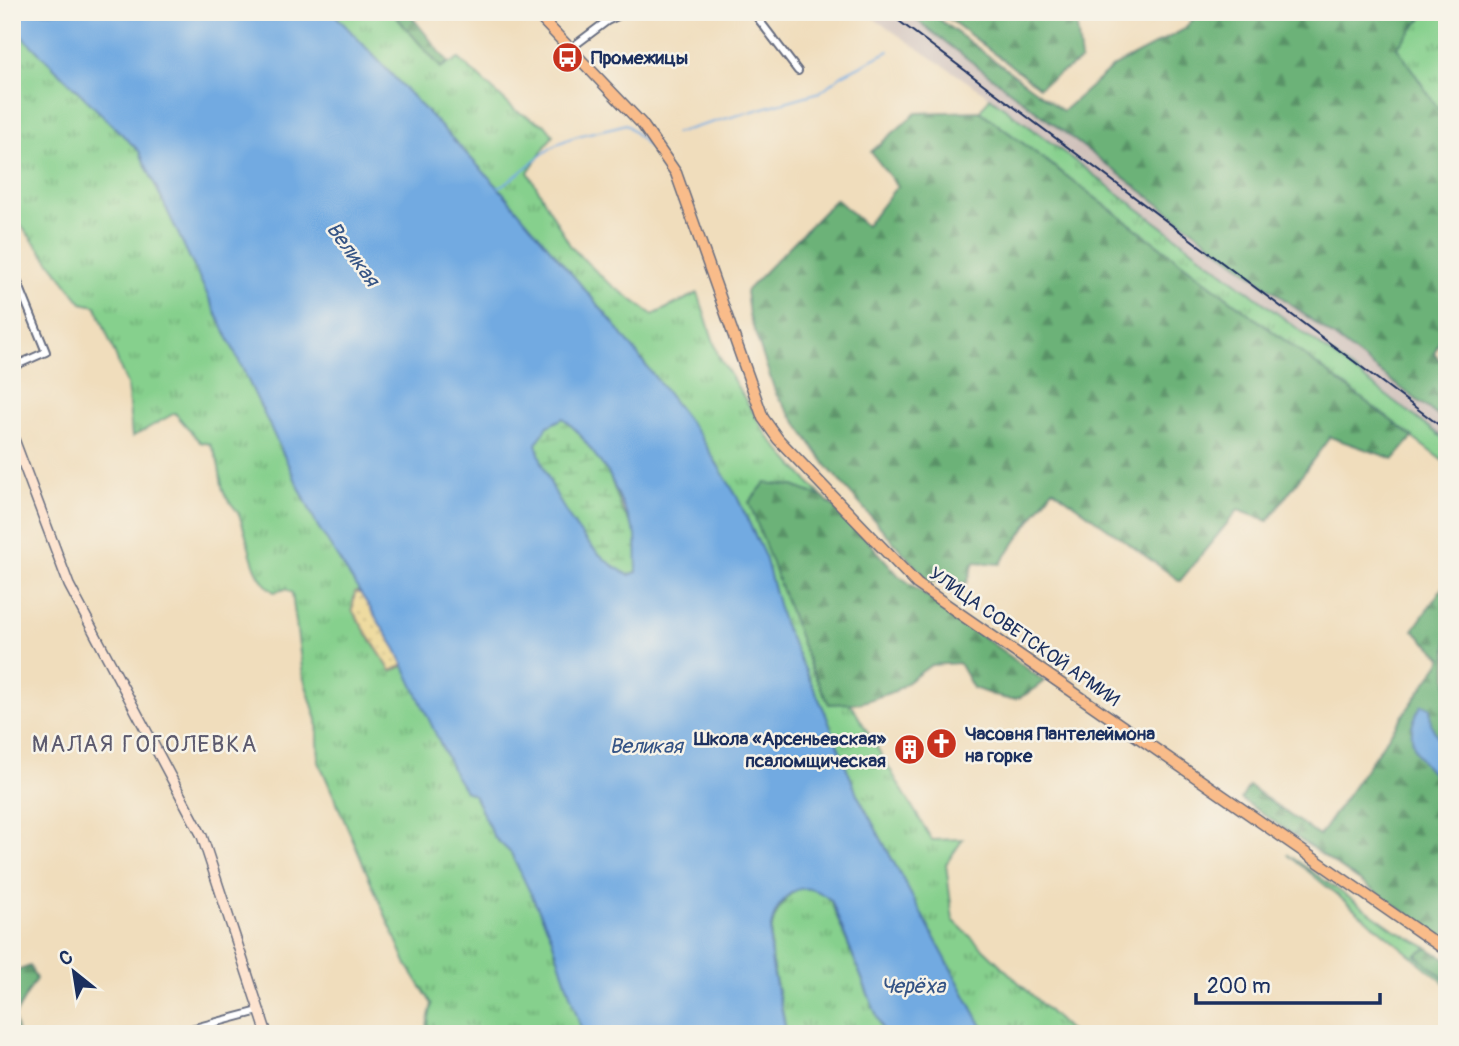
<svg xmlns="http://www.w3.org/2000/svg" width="1459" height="1046" font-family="Pangolin,sans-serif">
<defs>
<pattern id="grass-tufts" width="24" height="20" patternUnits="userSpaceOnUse" patternTransform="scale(1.75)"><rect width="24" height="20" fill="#86d08d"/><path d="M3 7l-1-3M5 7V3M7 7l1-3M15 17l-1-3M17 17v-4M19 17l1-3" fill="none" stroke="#6da976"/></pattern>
<pattern id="forest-firs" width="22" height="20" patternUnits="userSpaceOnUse" patternTransform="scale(1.75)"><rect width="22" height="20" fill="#6cb278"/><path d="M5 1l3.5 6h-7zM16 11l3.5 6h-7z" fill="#589166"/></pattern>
<pattern id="wetland-marsh" width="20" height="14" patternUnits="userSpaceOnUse" patternTransform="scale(1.75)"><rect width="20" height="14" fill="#86d08d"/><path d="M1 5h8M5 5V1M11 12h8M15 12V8" fill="none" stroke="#6da976"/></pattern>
<pattern id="sand-dots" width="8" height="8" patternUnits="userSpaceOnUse" patternTransform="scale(1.75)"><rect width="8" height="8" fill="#eeda9e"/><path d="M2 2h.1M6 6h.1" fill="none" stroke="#ccbb8a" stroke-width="1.8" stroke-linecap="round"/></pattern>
</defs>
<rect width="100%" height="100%" fill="#f7f3e8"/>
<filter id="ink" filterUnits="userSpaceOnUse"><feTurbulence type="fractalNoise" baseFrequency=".0143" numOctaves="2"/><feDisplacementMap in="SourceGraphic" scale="14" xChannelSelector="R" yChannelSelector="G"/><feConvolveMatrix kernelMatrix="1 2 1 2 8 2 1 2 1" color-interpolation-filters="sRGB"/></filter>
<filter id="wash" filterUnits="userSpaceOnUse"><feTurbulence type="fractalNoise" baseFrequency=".00686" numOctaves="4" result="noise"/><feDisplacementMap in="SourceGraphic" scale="28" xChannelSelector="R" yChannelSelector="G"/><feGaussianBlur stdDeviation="1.57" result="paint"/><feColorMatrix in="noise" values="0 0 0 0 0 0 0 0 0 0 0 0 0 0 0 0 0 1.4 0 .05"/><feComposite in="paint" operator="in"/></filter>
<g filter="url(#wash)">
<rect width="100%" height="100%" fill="#f0ddbc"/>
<path fill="#cfc0ba" d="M864,12H906L1447,423V441L990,97Z"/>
<g fill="url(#grass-tufts)" stroke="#508076" stroke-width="2">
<path d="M332,12H392L441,67L459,59L516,111L545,125L553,135L528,172L571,247L605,280L653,315L698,293L718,355L769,438L822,497L793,486L789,603L811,668L829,703H849L854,709L932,840L963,839L946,864L953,920L1073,1034H986L857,794L824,710L783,623L765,557L737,497L700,436L614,324L498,187Z"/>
<path d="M1427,12H1447V122L1396,47Z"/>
<path d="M12,31L22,36L139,151L317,525L360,590L355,593L352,610L391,671L405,665L446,752L474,795L494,837L511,853L526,883L550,933L583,1034H425L432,1004L407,965L319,762L317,720L303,676L292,593L286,589L274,592C248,574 251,539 238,513C234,505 225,499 223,490C219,472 220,459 210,444L200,442L175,413L132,437L127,385L96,306L82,303L12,214Z"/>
<path d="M990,97L1447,441V464L980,111Z"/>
<path d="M1287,854L1395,930L1428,948L1416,955L1447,981V985Z"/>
<path d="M798,888L817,889L830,900L884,1034H786C782,984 747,926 798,888Z"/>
</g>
<g fill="url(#forest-firs)" stroke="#44706b" stroke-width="2">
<path d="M392,12H408L448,62L441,68Z"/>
<path d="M906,12H929L1063,111L1114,66L1183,30L1200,12H1427L1397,47L1447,122V323L1434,354L1447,367V423Z"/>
<path d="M940,12H1075L1081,60L1039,87Z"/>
<path d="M980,111L1413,437L1394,459L1330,437L1268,521L1238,510L1180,581L1053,489L1000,564L974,562L967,583L928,581L829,469L776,394L749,315L746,291L836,199L866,226L897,186L871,152L916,113Z"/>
<path d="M765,483L793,486L822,497L848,518L898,575L1044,681C1012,708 1010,700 973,688L959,663L931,665L895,691L860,703L829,704L811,668L749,502Z"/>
<path d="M1447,581V941L1241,799L1249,786L1319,836L1443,658L1413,630Z"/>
<path d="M1428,948L1447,960V981L1416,955Z"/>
<path d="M30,966L36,979L14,1017L18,1034H12V973Z"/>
</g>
<path fill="url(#wetland-marsh)" stroke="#508076" stroke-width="2" d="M441,292L578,432L609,474L622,510L637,534L642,582L586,554Z"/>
<path fill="url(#sand-dots)" stroke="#84847e" stroke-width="2" d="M355,592L367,595L406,664L391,671L352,610Z"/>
<g fill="#72aae1" stroke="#466ca0" stroke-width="2" fill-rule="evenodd">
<path d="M12,12H332L339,19L498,187L614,324L700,436L737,497L765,557L783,623L824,710L857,794L986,1034H884L831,900C819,891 805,883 791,893C749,924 782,993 786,1034H583L550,933L511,853L494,837L474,795L465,791L455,775L396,649L317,525L139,151L22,36L12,31ZM563,418L578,432L609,474L636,535L637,572L629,575C582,552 550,492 536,444L548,426Z"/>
<path d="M1422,705L1430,708L1431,725L1439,739L1447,742V771L1443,783C1417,762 1400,735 1422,705Z"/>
</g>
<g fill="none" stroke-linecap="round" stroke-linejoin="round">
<g stroke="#72aae1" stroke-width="2">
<path d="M675,133L820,92L842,75L889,51"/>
<path d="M499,187C521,175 535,157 556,145C578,133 603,131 626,124L648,146"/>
</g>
</g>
</g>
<g filter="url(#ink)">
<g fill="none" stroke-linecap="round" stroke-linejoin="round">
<defs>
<g id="street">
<path d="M753,12L798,71"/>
<path d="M571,48L607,21L626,12"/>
<path d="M12,268L46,352L12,367"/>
<path d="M172,1034L259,1011"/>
</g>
<path id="secondary" d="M12,434L69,585L202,836L267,1034"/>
<path id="primary" d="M535,12L642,124L676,173L763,418L778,439L917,584L1447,951"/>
</defs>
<use href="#street" stroke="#666c7f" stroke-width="10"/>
<use href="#secondary" stroke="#666c7f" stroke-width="12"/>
<use href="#primary" stroke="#666c7f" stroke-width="13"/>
<use href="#street" stroke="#fff" stroke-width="6"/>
<use href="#secondary" stroke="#fde4d0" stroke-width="9"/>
<use href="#primary" stroke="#f9bc8a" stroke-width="10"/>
<path stroke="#1b2f5e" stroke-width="2" d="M887,12L1447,431"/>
</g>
</g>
<defs>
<symbol id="bus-disc" viewBox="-11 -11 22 22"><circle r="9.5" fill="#c8321e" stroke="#f7f3e8"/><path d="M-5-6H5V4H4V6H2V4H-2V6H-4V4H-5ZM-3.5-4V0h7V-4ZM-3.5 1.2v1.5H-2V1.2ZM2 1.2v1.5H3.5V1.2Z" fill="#fff"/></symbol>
<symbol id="church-disc" viewBox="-11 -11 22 22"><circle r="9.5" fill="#c8321e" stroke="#f7f3e8"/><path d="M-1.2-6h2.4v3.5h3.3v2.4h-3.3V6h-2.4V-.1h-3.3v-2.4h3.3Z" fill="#fff"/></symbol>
<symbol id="building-disc" viewBox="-11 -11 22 22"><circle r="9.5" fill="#c8321e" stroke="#f7f3e8"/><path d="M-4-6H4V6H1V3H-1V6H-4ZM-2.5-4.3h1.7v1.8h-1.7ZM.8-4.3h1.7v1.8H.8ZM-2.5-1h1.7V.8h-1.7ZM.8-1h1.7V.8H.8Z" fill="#fff"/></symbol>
</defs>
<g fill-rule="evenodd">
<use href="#bus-disc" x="550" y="40" width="35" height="35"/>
<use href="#church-disc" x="924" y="726" width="35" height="35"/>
<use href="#building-disc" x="892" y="732" width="35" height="35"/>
</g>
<g text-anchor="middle" stroke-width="5" stroke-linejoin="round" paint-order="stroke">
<g font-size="19" font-weight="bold" fill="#1b2f5e" stroke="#f7f3e8" text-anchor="start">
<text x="591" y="64">Промежицы</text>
<text x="965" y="740">Часовня Пантелеймона<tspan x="965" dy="22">на горке</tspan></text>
<text x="886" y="745" text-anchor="end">Школа «Арсеньевская»<tspan x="886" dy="22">псаломщическая</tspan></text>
</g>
<g font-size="19" fill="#1b2f5e" stroke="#f7f3e8">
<text transform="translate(1025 636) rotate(35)" y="7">УЛИЦА СОВЕТСКОЙ АРМИИ</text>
</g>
<g font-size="21" font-style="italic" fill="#355485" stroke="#f7f3e8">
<text transform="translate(353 254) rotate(54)" y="7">Великая</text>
<text x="646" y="753">Великая</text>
<text x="913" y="993">Черёха</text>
</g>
<g font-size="23" letter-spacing="2" fill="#5c5a6e" stroke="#f7f3e8">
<text x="145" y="752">МАЛАЯ ГОГОЛЕВКА</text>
</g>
</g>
<rect width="1459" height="1046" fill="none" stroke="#f7f3e8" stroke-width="42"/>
<g transform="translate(74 972) rotate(330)" stroke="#f7f3e8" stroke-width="5" paint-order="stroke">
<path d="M0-5L12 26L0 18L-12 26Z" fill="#1b2f5e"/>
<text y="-10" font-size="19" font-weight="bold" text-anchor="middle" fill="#1b2f5e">С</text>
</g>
<path d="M1196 993v10h184v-10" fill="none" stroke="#1b2f5e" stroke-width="3.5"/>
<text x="1207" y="993" font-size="21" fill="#1b2f5e" stroke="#f7f3e8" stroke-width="5" paint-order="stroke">200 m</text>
</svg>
